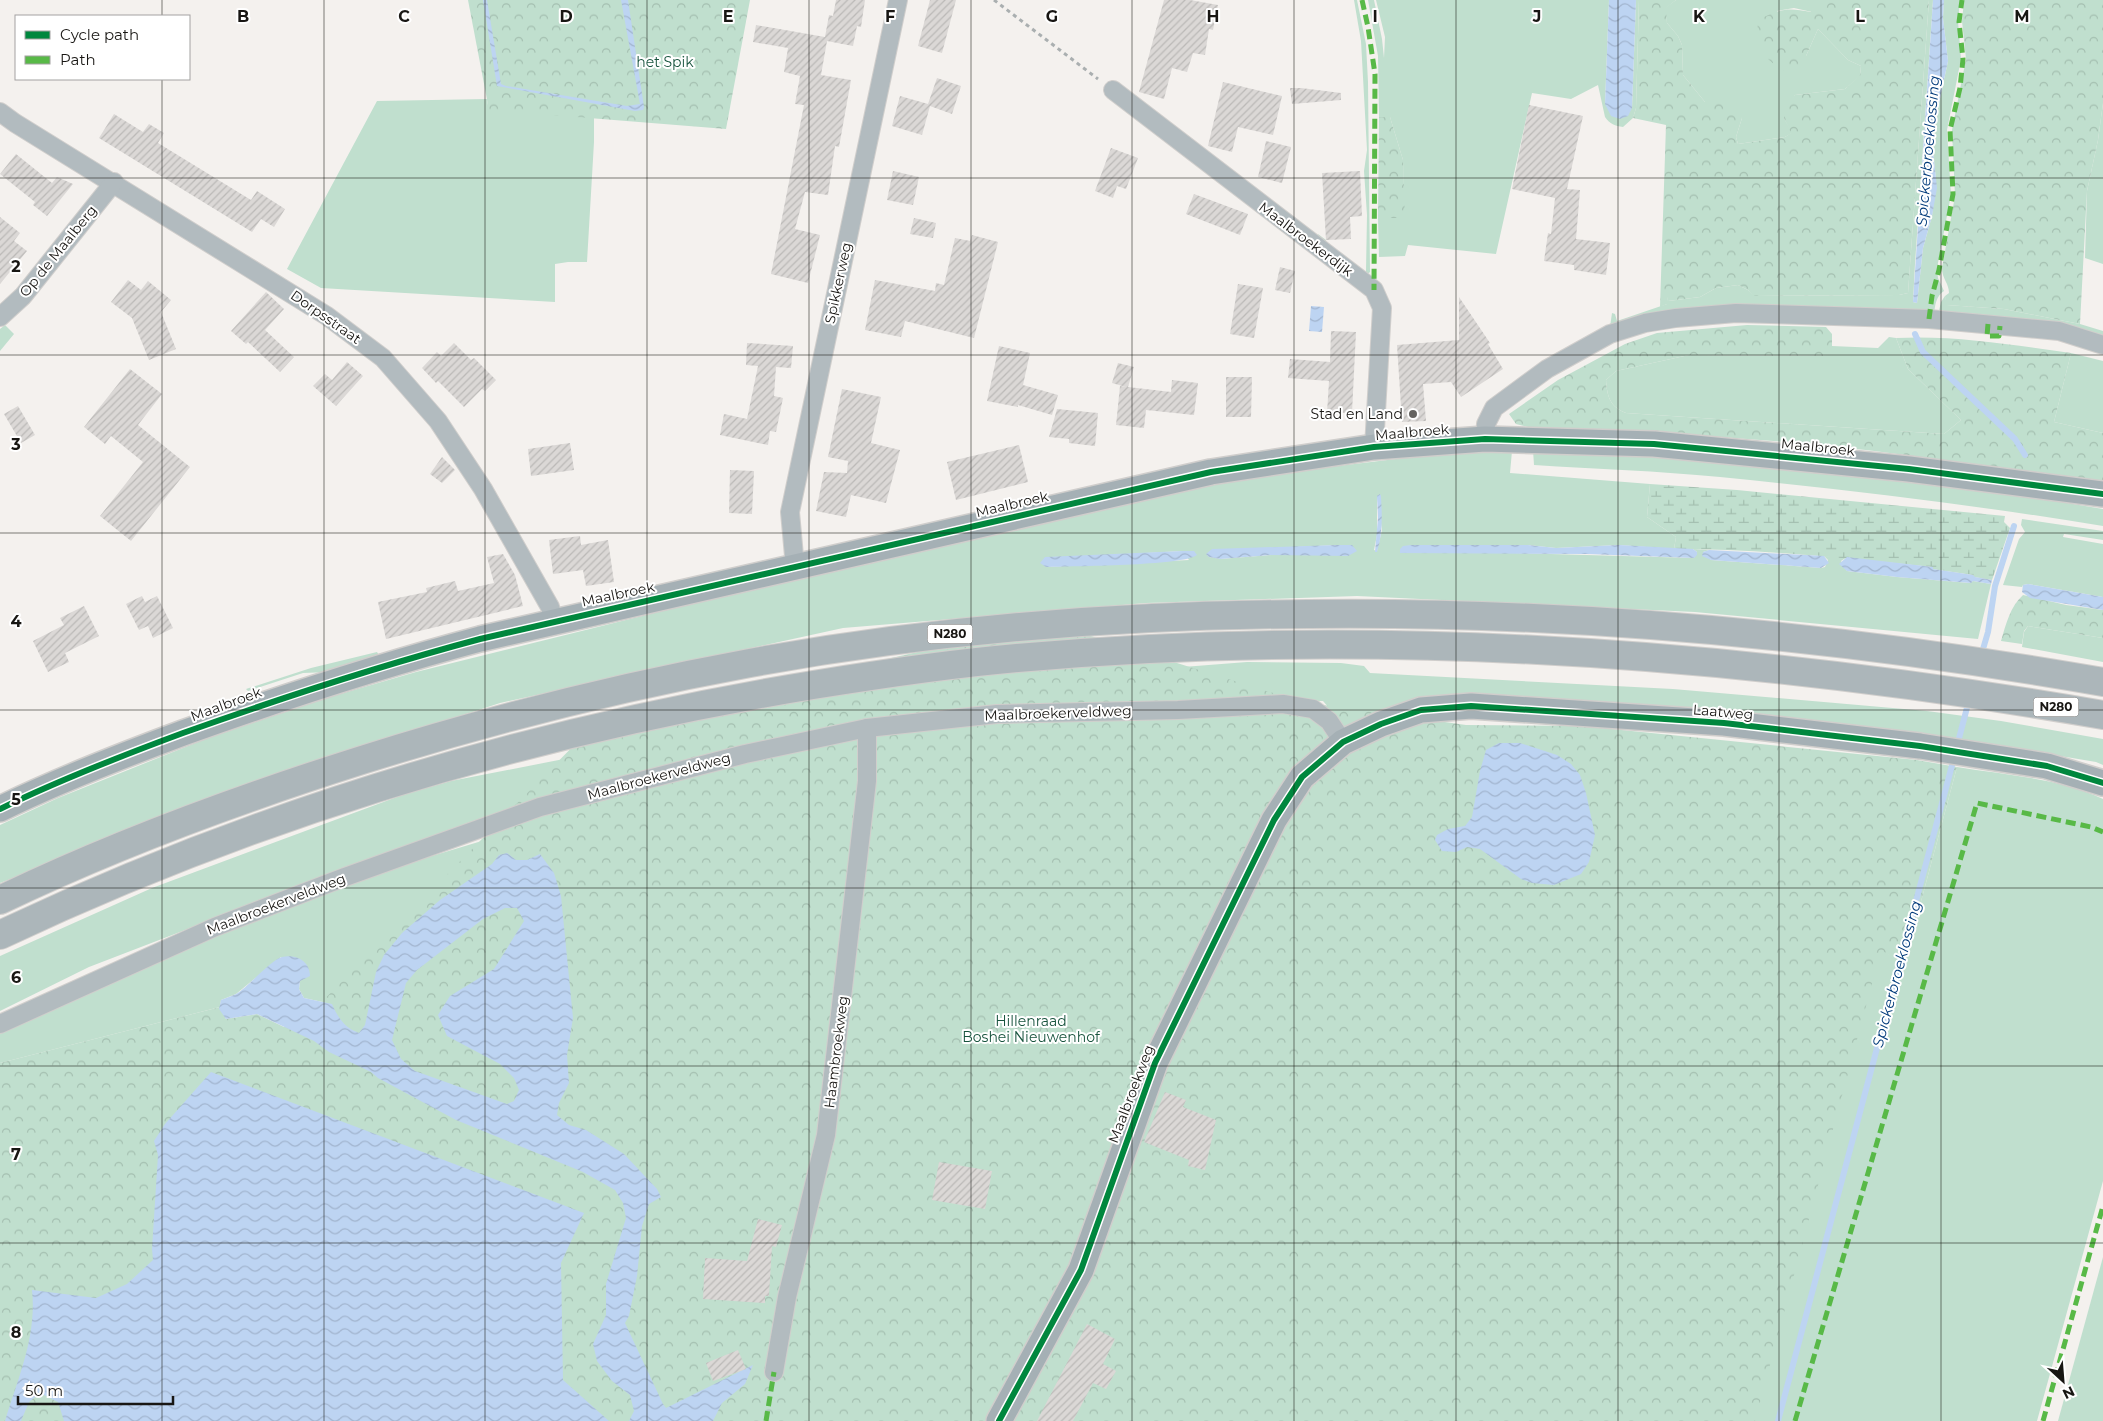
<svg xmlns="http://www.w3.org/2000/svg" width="2103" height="1421" font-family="Montserrat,sans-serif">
<defs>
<pattern id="forest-crowns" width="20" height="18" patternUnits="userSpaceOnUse" patternTransform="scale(1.25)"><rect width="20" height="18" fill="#c0dfce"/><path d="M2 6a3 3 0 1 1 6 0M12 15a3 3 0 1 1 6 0" fill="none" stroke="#a4bfb0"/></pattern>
<pattern id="wetland-marsh" width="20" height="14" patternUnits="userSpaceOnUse" patternTransform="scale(1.25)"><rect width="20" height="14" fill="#c0dfce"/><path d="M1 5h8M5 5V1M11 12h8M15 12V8" fill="none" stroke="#a4bfb0"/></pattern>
<pattern id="water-waves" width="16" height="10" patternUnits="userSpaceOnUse" patternTransform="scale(1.25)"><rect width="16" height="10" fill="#bdd4f2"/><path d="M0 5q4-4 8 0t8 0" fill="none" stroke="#a2b5cf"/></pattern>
<pattern id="building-hatch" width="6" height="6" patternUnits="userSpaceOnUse" patternTransform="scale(1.25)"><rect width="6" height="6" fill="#dbd8d6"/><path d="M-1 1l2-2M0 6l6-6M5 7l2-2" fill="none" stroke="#bbb9b7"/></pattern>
</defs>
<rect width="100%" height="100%" fill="#f4f1ee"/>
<g fill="#c0dfce" fill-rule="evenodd">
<path d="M1354,0H1357L1366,44L1368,82L1370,272L1363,278L1320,243L1318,234L1326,240L1324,246L1360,272L1366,271L1367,215L1364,171L1367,150L1361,41Z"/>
<path d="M1368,0H1374L1382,39L1384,58L1385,37L1376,0H1609L1605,104L1632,108L1636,0H1639L1636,108L1633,118L1623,127C1615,126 1610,124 1605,117L1598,85L1571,99L1532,93L1496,254L1408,245L1405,256L1379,257L1378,218H1404L1403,160L1390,117H1379L1378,56Z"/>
<path d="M1676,0H1812V12L1794,8L1777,11L1806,56L1818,29L1848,60L1861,66L1860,76L1845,89L1795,95L1784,118L1792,133L1785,137L1738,144L1736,137L1742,118L1705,102L1683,75L1682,45L1678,36L1667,23L1665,8Z"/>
<path d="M1929,0H1933L1915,264L1913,302L1917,303L1923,248L1932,216L1936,179L1933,151L1934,127L1948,61L1943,18L1944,0H1960L1958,21L1961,59L1947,130L1951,195L1937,268L1938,278L1944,291C1936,296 1935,305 1934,315L1755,309L1610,327L1612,313L1615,314L1617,321L1667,304V293L1668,301L1700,297L1716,288L1738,285L1748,290L1755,296L1899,295L1908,293Z"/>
<path d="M487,99L488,105H514L594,112V142L587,262H568L555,264V302L321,288L287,269L377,101Z"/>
<path d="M2103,103V264L2085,258L2087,191L2098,140Z"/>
<path d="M1945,296L1947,305L2004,309L2080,324L2103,331V338L1938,315L1941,302Z"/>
<path d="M5,325L14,334L0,351V329Z"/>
<path d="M1889,337L1896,338L1908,369L1961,420L1944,434L1626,413C1610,407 1607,396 1606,380L1616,371L1689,355L1832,356V346L1878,348Z"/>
<path d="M2071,353L2103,361V433L2054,422Z"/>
<path d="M1533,450L1748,459L2056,497L2061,502L2103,509V526C1976,505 1848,490 1720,477C1658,471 1596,469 1534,465Z"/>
<path d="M1512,451L1510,473L1650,484L1647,517L1676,537L1674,549L1619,545L1556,548L1528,545L1403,546L1514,553L1694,558L1697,552L1693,549L1709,550L1703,552L1711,560L1821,568L1825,567L1828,560L1824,556L1847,557L1841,561L1847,571L1897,577L1970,583L1973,581L1991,584L1978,639L1695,612L1357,596L1146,603L843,628L500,703L259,782L0,883V825L58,798L208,738L323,699L416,672L771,584L1231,479L1437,454ZM1377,496L1382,530L1377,551L1374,550L1377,535ZM1337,545H1352L1271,555L1220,559L1209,557L1297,547ZM1182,551L1189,560L1046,567L1147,553Z"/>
<path d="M2022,519L2103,531V540L2064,534L2063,537L2103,544V597L2028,584L2023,585L2022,587L2003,585L2019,539L2025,532L2021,525Z"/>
<path d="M2028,626L2103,638V662L2022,647L2024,632Z"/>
<path d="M377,652L380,657L330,672L303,673L248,691L246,689L311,668Z"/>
<path d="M1247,662L1341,663L1364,666L1370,673L1673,689L1927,711L2001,721L2103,739V765L2096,762L1922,733L1460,698L1342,723L1323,701L1232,702L860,734L336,872L89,967L0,1011V956L152,888L405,794L451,781L872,699L1119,672Z"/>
<path d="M1957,767C2006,775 2058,778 2103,799V1181L2037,1421H1394L1842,922L1904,965Z"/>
<path d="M608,803L332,1004L304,998L299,989L300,981L281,957L236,994L221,1000L220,1007L0,1063V1031L242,924L362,877Z"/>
<path d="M2103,1257V1421H2058Z"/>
</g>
<g fill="url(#forest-crowns)">
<path d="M468,0H750L726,129L489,110Z"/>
<path d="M1639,0H1676L1666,8L1667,23L1678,36L1682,45L1683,75L1705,102L1735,99L1742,118L1736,137L1738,144L1785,137L1791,133L1784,118V109L1795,95L1845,89L1860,75L1861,66L1848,60L1818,29L1806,56L1792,76C1766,59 1755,54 1758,20C1780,9 1787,7 1811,12L1812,0H1929L1908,293L1899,295L1754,296L1748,290L1738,285L1716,288L1700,297L1668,301L1667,297V304L1660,307L1666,125L1633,118L1636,108Z"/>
<path d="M1964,0H2103V103L2098,140L2087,191L2080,324L2004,309L1946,305L1945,296L1949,293C1949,283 1942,279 1942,268L1955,196L1952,130L1966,59L1962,21Z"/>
<path d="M1379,117H1390L1403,160L1405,218H1378Z"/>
<path d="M1747,325L1826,327L1832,334V356L1689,355L1616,371L1606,380C1607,396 1610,407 1626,413L1944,434L1961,420L1908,369L1896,338C1955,335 2013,345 2071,353L2054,422L2103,433V486C2009,470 1914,454 1818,445C1722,436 1625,430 1528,427L1516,424L1509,414L1558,380L1625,344L1657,333Z"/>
<path d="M2023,595L2066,605L2103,610V638L2028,626L2024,631L2022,644L2001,641C2006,624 2010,607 2023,595Z"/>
<path d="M1046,622L1302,702L1466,725L1582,726L1917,760L1957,767L1904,965L1881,950L1755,1421H0V1063L220,1007L226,1019L257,1014L284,1027L301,1023L591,728Z"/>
</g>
<path fill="url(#wetland-marsh)" d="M1650,484L1737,490L2005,516L2004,522L2010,528L1992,580L1974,577L1973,575L1932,569V567C1847,558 1761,549 1674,549L1676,537L1647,517Z"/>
<g fill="url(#water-waves)" fill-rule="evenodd">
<path d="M483,0H487L501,84L506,86L627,106L640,104L621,0H628L644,107L643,110L635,111L497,86Z"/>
<path d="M1609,0H1636L1632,108L1628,116L1620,119L1611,116L1605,104Z"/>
<path d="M1933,0H1944L1943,18L1948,61L1934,127L1933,151L1937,188L1932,216L1923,248L1917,303L1913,302Z"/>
<path d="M1311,306L1324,307L1322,332L1309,331Z"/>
<path d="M1380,494L1381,496C1382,515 1383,533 1377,552H1375L1378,518L1377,496Z"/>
<path d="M1337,545H1352L1357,551L1348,556L1271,555L1220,559L1209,557L1206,554L1212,549Z"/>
<path d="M1411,545H1528L1556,548L1619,545L1693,549L1697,552V555L1694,558L1587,554L1400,553V549L1403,546Z"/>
<path d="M1709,550L1824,556L1829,563L1821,568L1711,560L1702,556L1703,552Z"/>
<path d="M1182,551H1194L1197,555C1182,566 1072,566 1046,567L1040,563L1045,557Z"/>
<path d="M1847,557L1933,567V569L1973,575L1975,577L1992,580L1991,584L1973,581L1971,583L1897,577L1847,571L1839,564Z"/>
<path d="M2028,584L2103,597V610L2030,598L2022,592L2023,585Z"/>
<path d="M1499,743H1520L1557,755L1571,764L1580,775L1586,793L1595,835L1589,862L1581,874L1554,885L1532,883L1521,879L1480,849L1467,847L1456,852L1442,851L1435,840L1437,835L1448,829L1465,826L1472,817L1480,771L1486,750Z"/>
<path d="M507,853L516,860H527L540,854L554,873L561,896L573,1018L567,1055L569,1083L559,1103L557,1115L569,1125L586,1130L624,1154L657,1189L661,1197L649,1204L642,1226L637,1276L629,1316L625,1323L663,1404L666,1408L753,1365L745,1384L722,1403L713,1421H629L634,1411L630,1395L612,1381L597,1361L593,1344L606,1315V1284L626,1218L623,1203L615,1190L583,1172L456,1120L378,1078L371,1072L329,1052L314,1041L257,1014L226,1019L219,1009L221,1000C226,998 232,996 236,994C248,987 271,960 282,957C296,954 310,961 310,976L300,981L299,989L304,998L332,1004C338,1018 345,1028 359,1033L365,1025L376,972L384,955L402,933L440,900L492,864L499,855ZM505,908H517L524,921L494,969L450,996L438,1015L447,1036L500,1064L514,1078L519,1090L514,1101L507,1104L415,1071L401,1059L392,1040L406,983L417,970L483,919Z"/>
<path d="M211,1072L584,1213L561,1263L563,1380L609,1421H64L58,1402L40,1393L29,1402L21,1421H5C18,1378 37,1336 32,1290L96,1298L127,1284L153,1260L152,1249L158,1155L154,1141L165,1124Z"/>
</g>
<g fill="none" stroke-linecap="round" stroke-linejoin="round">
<g stroke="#bdd4f2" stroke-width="6">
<path d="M1915,334L1923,352L2015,439L2025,455"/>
<path d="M1981,656L1988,632L1995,586L2014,526"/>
<path d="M1957,746L1969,700"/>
<path d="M1778,1421L1954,758"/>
</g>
</g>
<g fill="url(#building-hatch)">
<path d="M836,0H865L861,27L857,26L853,46L827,41L821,75L851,80L839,147L835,146L828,195L805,192L795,229L820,235L808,283L771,274L804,105L795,104L800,76L784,72L788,48L753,42L756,25L825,37L829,15L833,16Z"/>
<path d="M930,0H956L942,53L918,46Z"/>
<path d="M1164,0H1190L1218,5L1213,30L1209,29L1205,55L1193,53L1187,72L1172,68L1164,99L1139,92Z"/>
<path d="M937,78L961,86L952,114L930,106L922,135L892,126L900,96L928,104Z"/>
<path d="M1223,82L1282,96L1273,135L1238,127L1232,152L1208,146Z"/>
<path d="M1290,88H1301L1341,93V100L1292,104Z"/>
<path d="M1529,105L1583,116L1567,189L1580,190L1576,239L1610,243L1606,275L1574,270V265L1544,261L1548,233L1551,234L1555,198L1512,189Z"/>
<path d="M114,114L143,132L149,124L164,133L158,143L251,200L257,191L285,209L274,227L261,219L252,232L99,138Z"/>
<path d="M1266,141L1291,147L1282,183L1258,177Z"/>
<path d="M1111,148L1138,158L1126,189L1117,186L1113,198L1095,191Z"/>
<path d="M16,154L52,183L57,177L73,184L47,216L33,205L35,202L0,174Z"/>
<path d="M893,171L919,177L913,205L887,200Z"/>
<path d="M1360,171L1362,216L1350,217L1351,239L1326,240L1322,173Z"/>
<path d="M1194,194L1248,214L1240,235L1186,214Z"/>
<path d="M0,217L20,233L14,241L27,251L0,284Z"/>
<path d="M914,218L936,223L933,238L910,234Z"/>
<path d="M972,235L998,242L974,338L905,321L901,337L865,330L875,280L935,291L936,283L944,285L955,238L970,241Z"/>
<path d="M1280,267L1295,271L1290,293L1275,290Z"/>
<path d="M128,280L141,290L148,281L171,300L161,312L176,349L149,360L132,318L111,302Z"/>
<path d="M1238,284L1263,288L1254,338L1230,334Z"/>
<path d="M266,292L284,309L265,330L294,357L280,372L248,342L246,344L231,331Z"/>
<path d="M1459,297L1490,343L1488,344L1503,369L1461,397L1451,382L1423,384L1426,421L1402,422L1397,345L1459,340Z"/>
<path d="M1331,331L1356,332L1352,413H1327L1329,381L1288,378L1290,359L1330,362Z"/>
<path d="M454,343L471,360L474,358L496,380L485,391L482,389L464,407L438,381L436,383L422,368L437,352L441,356Z"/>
<path d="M747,343L793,346L791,368L776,367L774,396L783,398L776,432L770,431L768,445L720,435L724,414L747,419L758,366L746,365Z"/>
<path d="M999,346L1030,353L1023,385L1058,395L1052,415L1018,405V407L987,401Z"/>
<path d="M347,362L363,376L336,406L313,386L325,374L332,380Z"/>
<path d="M1118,363L1134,367L1128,387L1171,392L1172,380L1198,383L1194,415L1146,410L1144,428L1116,425L1120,386L1126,387L1112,383Z"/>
<path d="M130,369L162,394L138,425L190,467L131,541L100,516L143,462L111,436L105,444L84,427Z"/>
<path d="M1226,377H1252L1251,417H1226Z"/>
<path d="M842,389L881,397L871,443L900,450L886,503L851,495L846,517L816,511L824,472L847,473L848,461L828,457Z"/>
<path d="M18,406L35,435L21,443L4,414Z"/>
<path d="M1057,409L1098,413L1095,446L1069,443V439L1049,437Z"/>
<path d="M570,443L574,470L531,476L528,449Z"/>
<path d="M1019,445L1028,482L956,500L947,462Z"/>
<path d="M442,457L455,470L442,483L430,474Z"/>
<path d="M730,470L754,471L752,514L729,513Z"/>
<path d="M580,536L581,545L608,540L614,582L586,586L583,570L553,574L549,540Z"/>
<path d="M503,554L515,575L523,606L386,639L378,602L427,592L426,588L455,581L458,591L494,583L487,557Z"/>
<path d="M142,596L145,602L157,596L173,628L153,638L148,626L139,630L126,604Z"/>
<path d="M84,606L99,636L65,653L69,662L48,672L33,641L64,625L60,618Z"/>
<path d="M1165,1092L1186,1100L1183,1107L1216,1120L1205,1170L1188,1166L1189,1160L1144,1142Z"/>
<path d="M939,1162L992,1171L985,1209L932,1200Z"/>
<path d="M758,1219L782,1225L776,1247L772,1246L769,1296H765V1303L703,1299L705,1258L747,1261Z"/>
<path d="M1087,1324L1115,1339L1103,1364L1116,1371L1106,1389L1093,1383L1073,1421H1037Z"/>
<path d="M738,1350L746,1369L713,1381L706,1363Z"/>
</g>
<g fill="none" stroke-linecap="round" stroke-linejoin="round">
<defs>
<g id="street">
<path d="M1113,90L1374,290L1382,308L1374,447"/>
<path d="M0,112L15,123L327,316L383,358L438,421L483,489L550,607L554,621"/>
<path d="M0,317L23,296L114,182"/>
<path d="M1485,439L1486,424L1494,408L1547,369L1610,334L1645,323L1676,318L1736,313L1929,319L2059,331L2103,345"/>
<path d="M795,567L790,512L898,0"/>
<path d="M0,1024L215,927L345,877L540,807L745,754L867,728L997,714L1178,710L1283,704L1313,709L1329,721L1343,742"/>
<path d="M774,1372L787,1297L826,1135L867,781V728"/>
</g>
<g id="secondary">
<path d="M0,809C59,780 121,756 183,733C281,698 379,666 480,639L1211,472L1374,447L1485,439L1654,444L1909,469L2103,494"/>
<path d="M999,1421L1081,1270L1155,1063L1274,820L1302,777L1343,742L1381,724L1421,710L1471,706L1724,723L1920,746L2047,766L2103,783"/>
</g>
<g id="highway">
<path d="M0,900C116,844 239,799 362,760C489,720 619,687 750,663C934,629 1121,615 1308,614C1575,611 1840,636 2103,682"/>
<path d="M0,935C258,813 532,731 813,685C881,674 948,664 1017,658C1379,626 1745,653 2103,715"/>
</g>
</defs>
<use href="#street" stroke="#d0cecc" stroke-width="20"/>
<use href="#secondary" stroke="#d0cecc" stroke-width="28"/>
<use href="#highway" stroke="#d0cecc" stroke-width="30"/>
<path stroke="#aaafb0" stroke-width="3" stroke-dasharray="4 4" stroke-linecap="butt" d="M994,0L1098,79"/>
<use href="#street" stroke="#b2bbbf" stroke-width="18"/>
<use href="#secondary" stroke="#a5b0b5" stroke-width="25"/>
<use href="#highway" stroke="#acb6ba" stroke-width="28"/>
<g stroke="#58b947" stroke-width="5" stroke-dasharray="10 5" stroke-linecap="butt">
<path d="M1362,0L1368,27L1375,74L1374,290"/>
<path d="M1929,319L1932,296L1939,270L1953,194L1950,130L1960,88L1963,59L1959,22L1962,0"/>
<path d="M1988,324L1987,336H1999L2000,326"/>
<path d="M766,1421L774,1372"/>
<path d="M1795,1421L1977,803L2091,827L2103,832"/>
<path d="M2043,1421L2103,1206"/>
</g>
<defs>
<g id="cycleway">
<path d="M0,809C59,780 121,756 183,733C281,698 379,666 480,639L1211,472L1374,447L1485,439L1654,444L1909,469L2103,494"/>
<path d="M999,1421L1081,1270L1155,1063L1274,820L1302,777L1343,742L1381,724L1421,710L1471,706L1724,723L1920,746L2047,766L2103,783"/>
</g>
</defs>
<use href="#cycleway" stroke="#fff" stroke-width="9"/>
<use href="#cycleway" stroke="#00873e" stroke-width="6"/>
</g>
<path fill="none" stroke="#181613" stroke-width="1" stroke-opacity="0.55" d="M162,0V16M324,0V1421M485,0V1421M647,0V1421M809,0V1421M971,0V1421M1132,0V1421M1294,0V1421M1456,0V1421M1618,0V1421M1779,0V1421M1941,0V1421M162,79V1421M0,178H2103M0,355H2103M0,533H2103M0,710H2103M0,888H2103M0,1066H2103M0,1243H2103"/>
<circle fill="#656360" stroke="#fff" stroke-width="2" cx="1413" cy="414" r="5"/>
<g text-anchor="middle" stroke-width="4" stroke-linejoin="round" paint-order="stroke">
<g fill="#fff" stroke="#5d5c5a" stroke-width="1">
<rect x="927.5" y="624.5" width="45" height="19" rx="4"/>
<rect x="2033.5" y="697.5" width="45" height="19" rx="4"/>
</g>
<g font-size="12" font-weight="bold" fill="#181613">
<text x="950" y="638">N280</text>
<text x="2056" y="711">N280</text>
</g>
<g font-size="14" fill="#17533d" stroke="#fff">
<text x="665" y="67">het Spik</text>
<text x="1031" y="1026">Hillenraad<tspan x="1031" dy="16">Boshei Nieuwenhof</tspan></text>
</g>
<g font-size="14" fill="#181613" stroke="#fff">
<text transform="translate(1306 239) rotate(37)" y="5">Maalbroekerdijk</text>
<text transform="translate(58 251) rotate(-51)" y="5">Op de Maalberg</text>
<text transform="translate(838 283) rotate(-78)" y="5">Spikkerweg</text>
<text transform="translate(326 317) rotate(35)" y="5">Dorpsstraat</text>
<text transform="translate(1412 432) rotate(-5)" y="5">Maalbroek</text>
<text transform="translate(1818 447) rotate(6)" y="5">Maalbroek</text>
<text transform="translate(1012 504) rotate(-13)" y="5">Maalbroek</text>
<text transform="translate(618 594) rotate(-12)" y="5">Maalbroek</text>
<text transform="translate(226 704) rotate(-20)" y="5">Maalbroek</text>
<text transform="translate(1723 712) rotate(5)" y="5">Laatweg</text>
<text transform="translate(1058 713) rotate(-2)" y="5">Maalbroekerveldweg</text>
<text transform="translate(659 776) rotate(-15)" y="5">Maalbroekerveldweg</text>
<text transform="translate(276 904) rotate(-21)" y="5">Maalbroekerveldweg</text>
<text transform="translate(836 1052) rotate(-83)" y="5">Haambroekweg</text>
<text transform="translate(1131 1094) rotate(-69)" y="5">Maalbroekweg</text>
</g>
<g font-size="14" fill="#181613" stroke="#fff" text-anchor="end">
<text x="1403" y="419">Stad en Land</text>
</g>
<g font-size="15" font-style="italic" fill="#023b7b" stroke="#fff">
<text transform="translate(1928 151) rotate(-85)" y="5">Spickerbroeklossing</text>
<text transform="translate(1897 974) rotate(-75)" y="5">Spickerbroeklossing</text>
</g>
</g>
<g font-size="16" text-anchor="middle" font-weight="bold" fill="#181613" stroke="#fff" stroke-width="4" stroke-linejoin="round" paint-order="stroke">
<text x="243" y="22">B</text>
<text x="404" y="22">C</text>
<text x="566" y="22">D</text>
<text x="728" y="22">E</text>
<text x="890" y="22">F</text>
<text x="1052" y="22">G</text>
<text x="1213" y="22">H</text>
<text x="1375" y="22">I</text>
<text x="1537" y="22">J</text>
<text x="1699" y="22">K</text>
<text x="1860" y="22">L</text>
<text x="2022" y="22">M</text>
<text x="16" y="272">2</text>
<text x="16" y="450">3</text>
<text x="16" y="627">4</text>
<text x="16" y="805">5</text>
<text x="16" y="983">6</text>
<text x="16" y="1160">7</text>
<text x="16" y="1338">8</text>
</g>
<rect x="15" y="15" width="175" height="65" fill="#ffffff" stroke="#a3a2a1"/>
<rect x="25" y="31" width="25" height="8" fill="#00873e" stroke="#a3a2a1"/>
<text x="60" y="40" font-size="15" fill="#181613">Cycle path</text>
<rect x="25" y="56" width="25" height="8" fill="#58b947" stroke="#a3a2a1"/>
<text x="60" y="65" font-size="15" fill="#181613">Path</text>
<g transform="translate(2063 1381) rotate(154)" stroke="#ffffff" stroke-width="4" paint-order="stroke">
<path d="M0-4L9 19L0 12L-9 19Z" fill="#181613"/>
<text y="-8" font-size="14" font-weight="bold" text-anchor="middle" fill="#181613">N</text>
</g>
<path d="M18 1396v8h155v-8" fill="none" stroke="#181613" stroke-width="2.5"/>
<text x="25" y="1396" font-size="15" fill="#181613" stroke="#ffffff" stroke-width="4" paint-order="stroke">50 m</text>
</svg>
